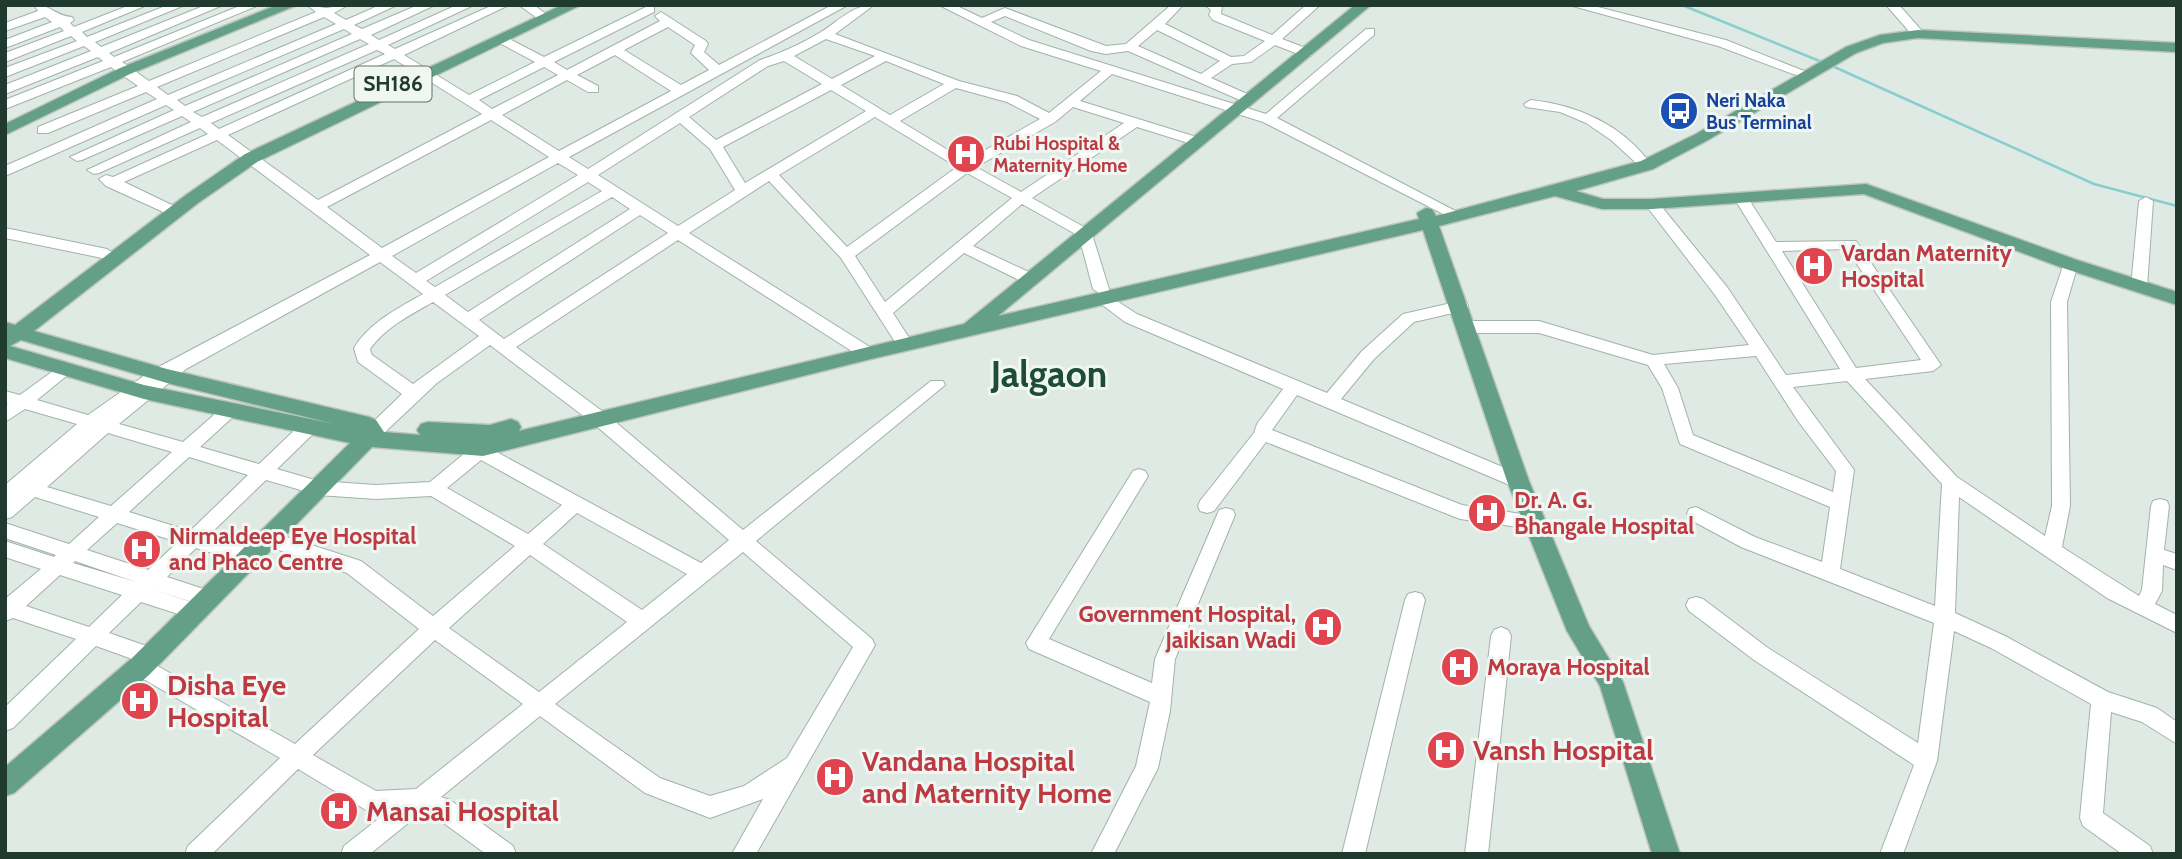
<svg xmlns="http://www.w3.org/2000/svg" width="2182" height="859" font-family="Cabin,sans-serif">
<rect width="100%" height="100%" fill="#dfeae4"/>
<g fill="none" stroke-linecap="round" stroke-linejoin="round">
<g stroke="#87cfcf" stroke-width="2.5">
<path d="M1682,5L1822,62"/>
<path d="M1830,65L2094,184L2177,206"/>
</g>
<defs>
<g id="minor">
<path d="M34,5C52,5 55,16 72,17L74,20L70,23L74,27L130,5H147L82,32L87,37L168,5H185L95,42L101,47L206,5H223L109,53L114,57L242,5H259L122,62L149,81L316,12L307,5L326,8L348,5L334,13L346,20L380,5H397L354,25L362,29L418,5H435L371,35L379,40L457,5H474L388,45L395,49L493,5H509L404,55L469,95L535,62L498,42V36L502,35L544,57L650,5L654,6V12L554,62L567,70L660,21L655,16L661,12L706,41L708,44L704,52L719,65L832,5H848L569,157L588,169L760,60C781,53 801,44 821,32C839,21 852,5 874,5L835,34L959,81L1017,96L1049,113L1101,71L1021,46L939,5H955L982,18L1005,8L1106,46L1126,44L1171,5H1183L1165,24L1231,57L1244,56L1265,41L1213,20L1209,15L1211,10L1205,5H1222L1221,14L1272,35L1306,5H1320L1282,39L1311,50V56H1303L1275,45L1251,62L1232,64L1211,78L1254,97L1256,100L1249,104L1128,51L1106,54L1091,51L1005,16L991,22L1029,40L1266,114L1366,29H1374V35L1277,118L1465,216L1463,219H1453L1263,122L1112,74L1080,101L1203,139L1205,142L1198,146L1137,127L1032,198L1091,231L1109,289L1107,293L1101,294L1093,289L1079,236L1022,204L973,246L1035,275L1038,279L1035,283H1025L964,253L893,313L913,344L905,350L899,348L841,258L769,181L689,233L873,349L875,353L873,357H861L678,240L516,347L606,414L743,530L931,381H943L945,385L756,541L872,639L875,645L756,854H732L763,799L710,818L645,793L540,716L441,797L450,800L513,846L516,854H486L434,816L423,811L370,854H341L344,846L387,812L374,813L366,810L298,769L212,854H185L188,846L280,758L133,673L130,667L135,660L96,646L13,728L5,731V707L76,639L13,618L5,621V599L41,569L5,557V541L54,557L56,555L5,538V523L69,544L99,517L35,497L12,517L5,519V485L77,424L25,409L5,422V406L8,404L5,403V391L20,395L64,363L70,365L72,369L70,373L37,400L88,415L151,371L370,255L217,140L124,182L180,209L182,212L180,215H170L106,186L99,179L106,175L113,177L208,134L200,128L99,173L94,174L87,170L191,122L182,116L82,160L77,161L70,157L174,110L166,105L5,176V166L157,99L146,92L48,133H38V127L138,86L111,67L5,109V100L103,61L98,57L5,94V85L91,51L84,46L5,77V68L77,41L71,36L5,62V53L64,31L60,27L5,48V40L52,22L45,17L5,31V23L38,11ZM324,17L336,24L168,95L157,87ZM668,27L695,45L691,53L709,70L681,85L624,50ZM344,29L352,34L185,106L177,100ZM1157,30L1220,61L1201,74L1138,46ZM360,39L369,44L202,117L193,112ZM826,39L875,56L832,79L794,56ZM377,50L385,54L219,129L211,123ZM615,55L671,91L559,151L502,115L567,80L588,92H598V86L577,75ZM394,59L482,114L318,200L228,135ZM784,61L822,84L716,140L689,117L768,66ZM886,61L944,84L890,115L841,85ZM544,67L558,75L492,109L479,100ZM956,88L1007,102L1040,119L966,161L900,121ZM831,90L866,111L745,183L723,147ZM1073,107L1124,123L1021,192L976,167L1055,122ZM875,117L957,167L847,247L779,175ZM491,120L549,157L382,248L327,207ZM680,123L710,149L735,190L678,226L598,175ZM558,163L578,175L416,273L392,256ZM967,173L1012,198L885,302L855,256ZM588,182L602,191L435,287L426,281ZM612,197L630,209L468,312L445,295ZM640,215L668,233L504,339L479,320ZM380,262L423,294C397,309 370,322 354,348L358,362L402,394L372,423L369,428L372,433H384L437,383L490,345L594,424L729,540L701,563L491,449L495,442L492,437H480L476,444L430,482L376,485L318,481L277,469L315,432L318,427L315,422H303L259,464L200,447L236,414L239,410L236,406H224L183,442L119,424L186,369ZM433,302L479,336L413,384L372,355L370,349C386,327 410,315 433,302ZM108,433L172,452L111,506L47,487ZM189,457L248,475L190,531L129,512ZM481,460L562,505L528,534L447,488ZM266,480L318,495L376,499L431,496L515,546L433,616L361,561L268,531L261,534L259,539L261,544L347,573L419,629L295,744L154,664L158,662L161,656L158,650L109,633L141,602L197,620L204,618L207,612L204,606L154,590L209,607L216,605L219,599L216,593L167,577L196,548L250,565L257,563L260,557L257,551L208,536ZM577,513L687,574L642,610L543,544ZM117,523L178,542L148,570L87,550ZM743,552L853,647L787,758L744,786L710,796L660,778L555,704ZM530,555L627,622L539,692L449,628ZM75,561L136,582L73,563ZM60,575L122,595L89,627L26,606ZM435,640L523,704L416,789L376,791L313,755Z"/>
<path d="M519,5H534L547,15L537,18Z"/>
<path d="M1569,5H1590L1726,40L1804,71L1798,75L1793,74L1718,46Z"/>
<path d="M1886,5H1899L1922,31V37H1914Z"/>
<path d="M1531,100C1576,105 1618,123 1647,159L1645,162H1635L1611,140L1586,123L1560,112L1526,107L1524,104Z"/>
<path d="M1741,194L1746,195L1776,242L1856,241L1941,365L1933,371L1865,379L1957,477L2045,536L2052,506L2051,302L2065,260L2070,259L2078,264L2067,302L2070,506L2062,547L2139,596L2142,590L2151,506L2153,501L2160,499L2167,501L2169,506L2164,550L2177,554V570L2163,565L2162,591L2155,604L2177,615V633L2107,598L1959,497L1955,613L2005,636L2108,692L2157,708L2177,722V744L2142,722L2111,712L2103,813L2150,846L2153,854H2122L2083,826L2080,818L2091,704L1991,648L1954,631L1937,761L1903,854H1880L1914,765L1754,660L1689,611L1686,605L1689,599L1696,597L1703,599L1768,648L1918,743L1934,623L1741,547L1689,519L1687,514L1689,509L1696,507L1755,537L1822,562L1830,507L1680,444L1662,388L1648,365L1539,333H1467L1459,327L1467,321H1539L1653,355L1749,345L1715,295L1645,204L1652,199L1657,201L1727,287L1786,375L1840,369L1734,198ZM1847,249L1921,360L1856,368L1782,251ZM1756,356L1798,421L1836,471L1833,492L1693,435L1678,388L1664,364ZM1847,381L1942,484L1935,606L1840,569L1854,470L1793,387Z"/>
<path d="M2146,197L2153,201L2147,287L2139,292L2131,287L2139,201Z"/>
<path d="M5,228L107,249L115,254L107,259L5,238Z"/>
<path d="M1106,294L1137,314L1327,393L1362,351L1403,314L1460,301L1466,302L1468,306L1466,310L1414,322L1374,359L1341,399L1524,476L1527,481L1524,486H1512L1297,395L1272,430L1462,505L1541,517L1543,522L1541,527L1534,529L1460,519L1266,442L1214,511L1207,513L1200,511L1198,506L1200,501L1254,433L1257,424L1283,389L1125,322L1100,303L1098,299Z"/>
<path d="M1139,469L1145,471L1148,476L1049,639L1152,683L1155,659L1217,515L1219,510L1226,508L1233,510L1235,515L1175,659L1170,711L1158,768L1114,854H1091L1136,766L1150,702L1029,649L1026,643L1133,471Z"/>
<path d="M1415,592L1422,594L1425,600L1365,854H1342L1405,600L1408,594Z"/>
<path d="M1501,627L1508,630L1511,636L1488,854H1465L1491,636L1494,630Z"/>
</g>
<g id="major">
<path d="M277,5H297L130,74L5,135V124L120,68Z"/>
<path d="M562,5H581L257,162L198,203L34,331L167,369L369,417L376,420L384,432L420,435L417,430L421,424L428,422L490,425L511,419L518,422L521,427L519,431L964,324L1355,5H1371L998,316L1419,219L1417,213L1426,208L1432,209L1436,216L1641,161L1696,134L1846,47L1880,35L1918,30L2177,43V52L1918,38L1883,43L1856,53L1708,140L1653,169L1576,191L1603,199H1652L1866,184L2077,260L2177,292V305L2063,268L1864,194L1652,209H1602L1555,196L1439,226L1529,481L1589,626L1623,682L1680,854H1652L1600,686L1567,631L1507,481L1423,230L867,360L483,456L372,447L149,675L14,793L5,796V767L131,659L350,443L144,399L5,358V322L15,325L186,195L245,154ZM21,340L167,383L335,424L144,385L10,346Z"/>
</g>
</defs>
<use href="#minor" stroke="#a2b2aa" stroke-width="2"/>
<use href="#major" stroke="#bcc4c1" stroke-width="3"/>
<use href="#minor" fill="#fff" fill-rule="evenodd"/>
<use href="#major" fill="#64a087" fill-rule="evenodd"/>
</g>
<defs>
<symbol id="bus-disc" viewBox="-11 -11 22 22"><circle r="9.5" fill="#1a4fb4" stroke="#f0f7f2"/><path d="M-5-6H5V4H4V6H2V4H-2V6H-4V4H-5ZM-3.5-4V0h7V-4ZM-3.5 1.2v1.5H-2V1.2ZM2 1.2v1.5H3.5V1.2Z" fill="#fff"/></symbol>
<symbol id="hospital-disc" viewBox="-11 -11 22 22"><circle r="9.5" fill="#e0444e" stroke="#f0f7f2"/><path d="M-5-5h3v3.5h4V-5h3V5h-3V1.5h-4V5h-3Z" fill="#fff"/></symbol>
</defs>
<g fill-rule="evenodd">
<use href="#bus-disc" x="1657" y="89" width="44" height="44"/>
<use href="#hospital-disc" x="944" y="132" width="44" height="44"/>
<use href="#hospital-disc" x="1792" y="244" width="44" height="44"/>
<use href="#hospital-disc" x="1465" y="491" width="44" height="44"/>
<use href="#hospital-disc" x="120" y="527" width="44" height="44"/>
<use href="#hospital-disc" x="1301" y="605" width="44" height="44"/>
<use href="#hospital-disc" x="1438" y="645" width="44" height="44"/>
<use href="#hospital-disc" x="118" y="679" width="44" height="44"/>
<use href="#hospital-disc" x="1424" y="728" width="44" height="44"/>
<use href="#hospital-disc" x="813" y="755" width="44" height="44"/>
<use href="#hospital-disc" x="317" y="789" width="44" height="44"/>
</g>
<g text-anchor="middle" stroke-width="6" stroke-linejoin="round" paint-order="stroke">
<g font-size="19" font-weight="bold" fill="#164399" stroke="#f0f7f2" text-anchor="start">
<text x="1706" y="107">Neri Naka<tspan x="1706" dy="22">Bus Terminal</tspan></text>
</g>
<g font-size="19" font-weight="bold" fill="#be3a42" stroke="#f0f7f2" text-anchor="start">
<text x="993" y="150">Rubi Hospital &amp;<tspan x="993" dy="22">Maternity Home</tspan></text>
</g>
<rect fill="#f0f7f2" stroke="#5f736a" stroke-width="2" x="354.5" y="66.5" width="77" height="35" rx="5"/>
<g font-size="21" font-weight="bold" fill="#213a2f">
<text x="393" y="91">SH186</text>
</g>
<g font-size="23" font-weight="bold" fill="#be3a42" stroke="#f0f7f2" text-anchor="start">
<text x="1841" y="261">Vardan Maternity<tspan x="1841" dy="26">Hospital</tspan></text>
<text x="1514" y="508">Dr. A. G.<tspan x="1514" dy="26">Bhangale Hospital</tspan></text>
<text x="169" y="544">Nirmaldeep Eye Hospital<tspan x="169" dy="26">and Phaco Centre</tspan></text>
<text x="1296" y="622" text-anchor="end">Government Hospital,<tspan x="1296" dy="26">Jaikisan Wadi</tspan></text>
<text x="1487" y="675">Moraya Hospital</text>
</g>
<g font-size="28" font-weight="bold" fill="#be3a42" stroke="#f0f7f2" text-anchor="start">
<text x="167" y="695">Disha Eye<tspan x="167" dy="32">Hospital</tspan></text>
<text x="1473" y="760">Vansh Hospital</text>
<text x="862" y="771">Vandana Hospital<tspan x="862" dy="32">and Maternity Home</tspan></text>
<text x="366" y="821">Mansai Hospital</text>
</g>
<g font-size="37" font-weight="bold" fill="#1d4c39" stroke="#f0f7f2">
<text x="1049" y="387">Jalgaon</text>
</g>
</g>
<rect width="2182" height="859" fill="none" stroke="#213a2f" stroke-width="14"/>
</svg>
